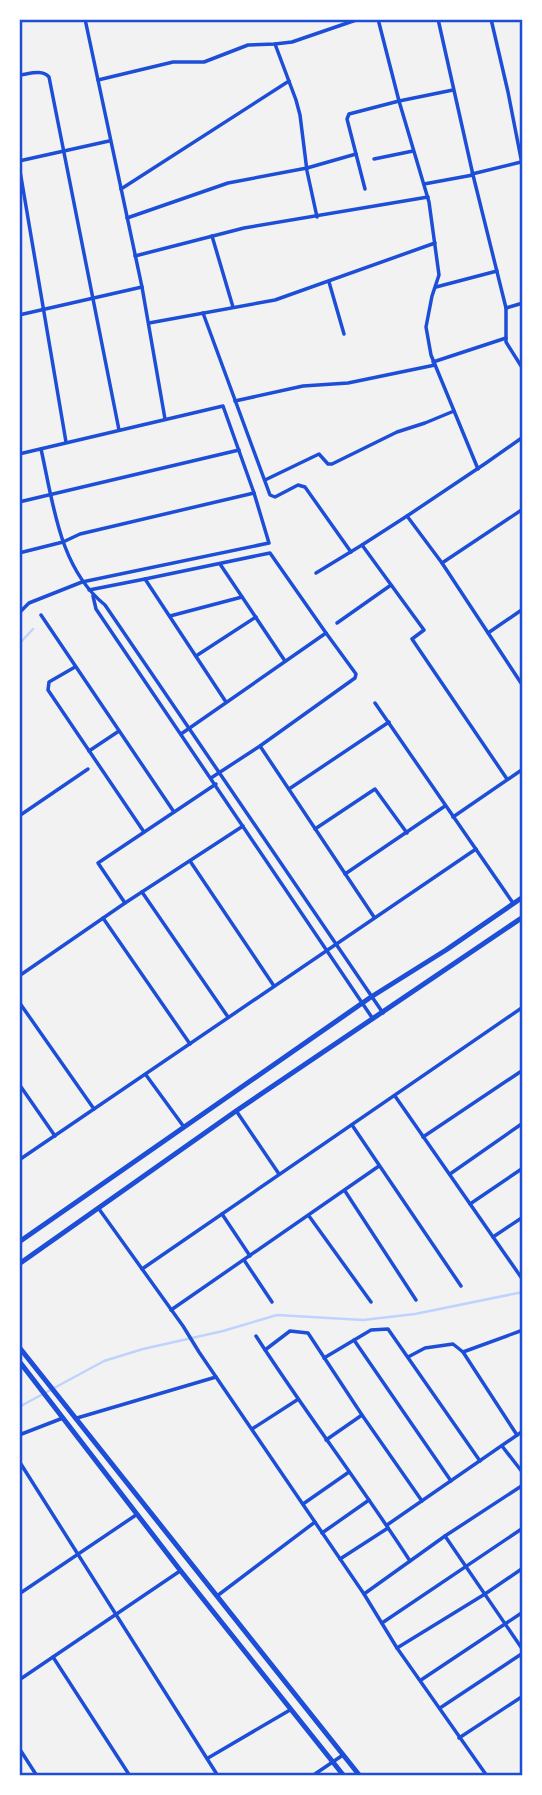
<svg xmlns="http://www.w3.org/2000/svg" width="542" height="1795" font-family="'Roboto Condensed',sans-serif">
<rect width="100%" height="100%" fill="#f2f2f2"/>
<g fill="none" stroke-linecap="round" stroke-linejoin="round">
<g stroke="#bfd3fe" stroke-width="2.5">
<path d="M19,644L33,629"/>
<path d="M19,1407L104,1361L143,1349L223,1331L277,1315L363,1320L415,1314L523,1292"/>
</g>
<g stroke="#1d4ed8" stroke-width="3.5">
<path d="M85,19L142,287L165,419"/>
<path d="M378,19L399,101L429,202L439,275L432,296L426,327L431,355L478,469"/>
<path d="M438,19L473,175L506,308V342L523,369"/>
<path d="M491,19L508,92L523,169"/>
<path d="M275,44L296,100L300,115L307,171L317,217"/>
<path d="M19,75C29,74 42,69 49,77L119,430"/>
<path d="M98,80L173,62H204L248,45L275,44L292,42L359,19"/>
<path d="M374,159L413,151"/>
<path d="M19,161L109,141"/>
<path d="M19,165L66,442"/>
<path d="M472,174L521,162"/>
<path d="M424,184L473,175"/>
<path d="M121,189L289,81"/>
<path d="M365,189L347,119L349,114L399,101L453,90"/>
<path d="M127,218L228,183L307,168L356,154"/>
<path d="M212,236L233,307"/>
<path d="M135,256L244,228L428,197"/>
<path d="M329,282L344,334"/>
<path d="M436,287L497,271"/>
<path d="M506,308L523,303"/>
<path d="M203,313L270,495L275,497L298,485L305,487L351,552"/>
<path d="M19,315L142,287"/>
<path d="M149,323L275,300L435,243"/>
<path d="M433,362L506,338"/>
<path d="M235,401L303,386L348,383L435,365"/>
<path d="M523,437L486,463L407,516L442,563L523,686"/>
<path d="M41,449C53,502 59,568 105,605L383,1013"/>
<path d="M19,454L223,406L254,493L269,543L82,582L29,603L19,613"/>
<path d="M265,480L319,454L328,464H332L397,432L425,423L454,411"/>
<path d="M19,502L239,450"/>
<path d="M407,516L362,545L424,630L412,639L507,779"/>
<path d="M19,553L63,542L80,534L254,493"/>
<path d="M442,563L523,509"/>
<path d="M220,564L285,661"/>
<path d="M316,573L362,545"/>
<path d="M89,590L145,579"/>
<path d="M93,596L96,609L373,1019"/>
<path d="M41,615L174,812"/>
<path d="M170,616L242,597"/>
<path d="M337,623L391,585"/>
<path d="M488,633L523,609"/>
<path d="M196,656L256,617"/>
<path d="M75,667L49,682L48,690L144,832"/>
<path d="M375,703L513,903"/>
<path d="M181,734L326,633L270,553L145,579L226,702"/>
<path d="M260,746L374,917"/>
<path d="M89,751L119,731"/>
<path d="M211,778L260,746L355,678L356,674L326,633"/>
<path d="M289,789L389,722"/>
<path d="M19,816L88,769"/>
<path d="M453,817L523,769"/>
<path d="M315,829L375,789L407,833"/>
<path d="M190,861L274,986"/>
<path d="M345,874L445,806"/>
<path d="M142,892L228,1017"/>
<path d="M125,903L98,863L216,784"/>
<path d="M103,918L190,1044"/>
<path d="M19,976L125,903L243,826"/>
<path d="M19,1002L94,1109"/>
<path d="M146,1075L184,1127"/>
<path d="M19,1084L55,1136"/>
<path d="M395,1096L523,1280"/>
<path d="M237,1112L279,1174"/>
<path d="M352,1125L461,1286"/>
<path d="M423,1137L523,1070"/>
<path d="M19,1160C171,1056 323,952 476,849"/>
<path d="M450,1174L523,1123"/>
<path d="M345,1191L416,1300"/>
<path d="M470,1204L523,1168"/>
<path d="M99,1209L183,1326L199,1352L364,1594L397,1648L487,1776"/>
<path d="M222,1214L250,1256"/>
<path d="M309,1216L371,1302"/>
<path d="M493,1237L523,1217"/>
<path d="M244,1260L272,1302"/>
<path d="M142,1269L523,1007"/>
<path d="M171,1310L379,1166"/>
<path d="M256,1336C305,1412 361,1485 410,1561"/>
<path d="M354,1340L451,1481"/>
<path d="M265,1350L290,1331L308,1333L362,1415L422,1501"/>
<path d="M408,1357L425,1348L453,1344L463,1352"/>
<path d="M324,1358L371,1330L388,1329L480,1461"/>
<path d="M77,1418L216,1377"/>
<path d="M252,1429L297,1400"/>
<path d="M19,1435L63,1418"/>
<path d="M517,1435L463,1352L523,1330"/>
<path d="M326,1440L362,1415"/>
<path d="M502,1446L523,1473"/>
<path d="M19,1461L218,1776"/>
<path d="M303,1504L349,1472"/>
<path d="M387,1525L523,1431"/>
<path d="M322,1533L369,1500"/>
<path d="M445,1536L523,1650"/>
<path d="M340,1559L388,1528"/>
<path d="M19,1594L136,1515"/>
<path d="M364,1594L445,1536L523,1485"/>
<path d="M217,1596L315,1522"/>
<path d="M382,1623L523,1528"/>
<path d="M397,1648L485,1594L523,1568"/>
<path d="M53,1657L130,1776"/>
<path d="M19,1680L180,1571"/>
<path d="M421,1680L523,1612"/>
<path d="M440,1708L523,1653"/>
<path d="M459,1738L523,1696"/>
<path d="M19,1748L37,1776"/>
<path d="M208,1758L290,1710"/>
<path d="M312,1776L343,1755"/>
</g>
<g stroke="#1d4ed8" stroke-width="5">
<path d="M19,1242L371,997L446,950L523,897"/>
<path d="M19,1264L236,1111L523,917"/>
</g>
<g stroke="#1d4ed8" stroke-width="5">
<path d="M19,1347L360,1776"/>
<path d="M19,1361L180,1570L344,1776"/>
</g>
</g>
<rect width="542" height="1795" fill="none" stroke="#ffffff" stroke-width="42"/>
<rect x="21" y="21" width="500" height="1753" fill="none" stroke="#1d4ed8" stroke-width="2.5"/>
</svg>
